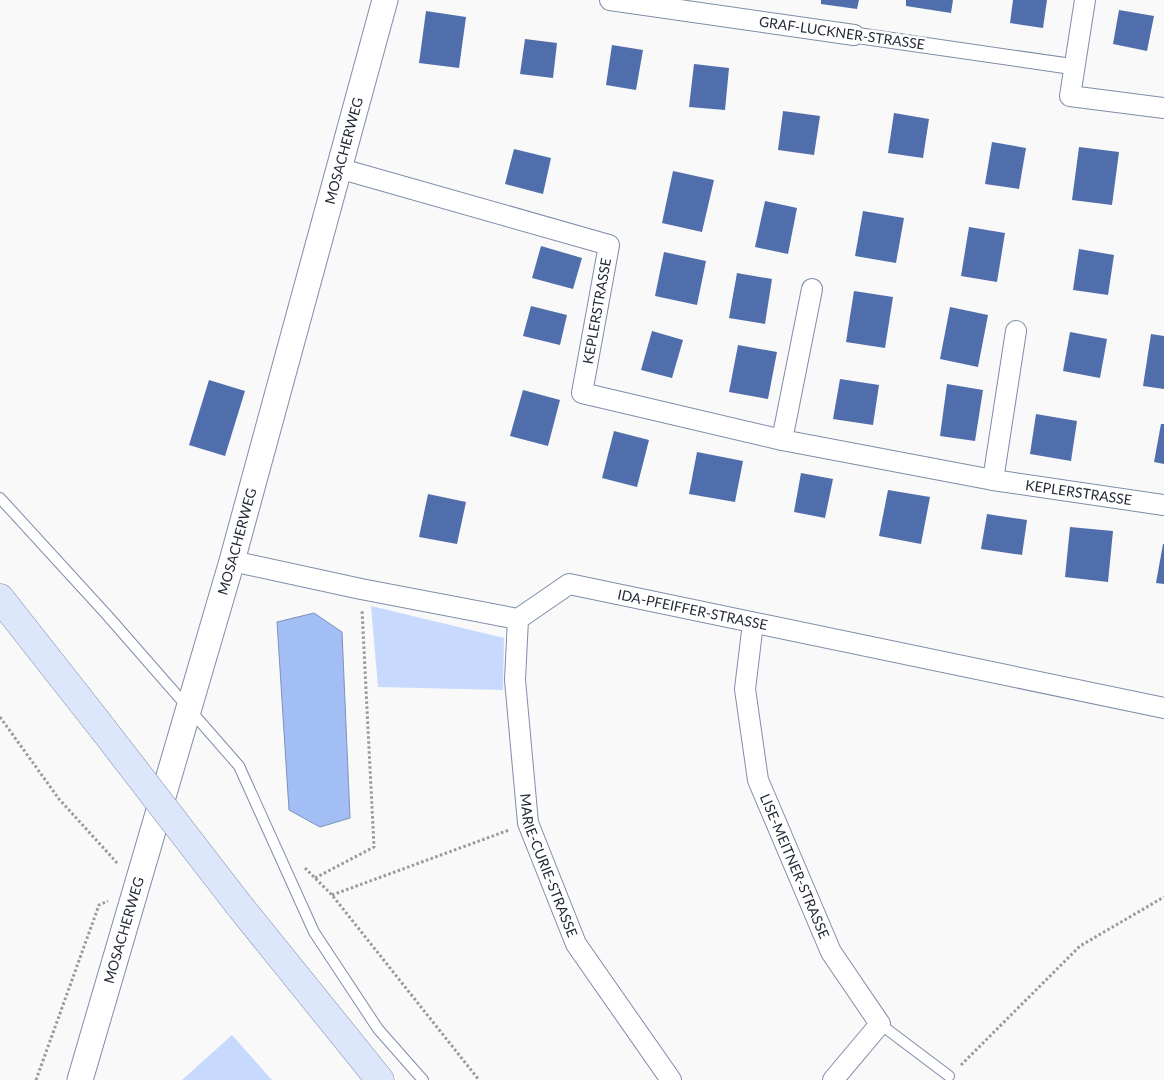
<svg xmlns="http://www.w3.org/2000/svg" width="1164" height="1080" font-family="Lato,sans-serif">
<rect width="100%" height="100%" fill="#f9f9f9"/>
<g fill="#c7dafe">
<path d="M371,606L504,638L503,690L378,687Z"/>
<path d="M232,1035L272,1080H182Z"/>
</g>
<path fill="#a3bef4" stroke="#7d92bb" d="M314,613L342,632L350,818L320,827L289,810L277,622Z"/>
<g fill="#516eac">
<path d="M821,0H859L857,9L821,4Z"/>
<path d="M906,0H953L951,13L906,6Z"/>
<path d="M1013,0H1047L1043,28L1010,23Z"/>
<path d="M1119,10L1154,16L1147,51L1113,44Z"/>
<path d="M426,11L466,17L459,68L419,63Z"/>
<path d="M525,39L557,43L553,78L520,74Z"/>
<path d="M612,45L643,50L636,90L606,85Z"/>
<path d="M694,64L729,68L725,110L689,107Z"/>
<path d="M783,111L820,116L814,155L778,150Z"/>
<path d="M894,113L929,119L923,158L888,153Z"/>
<path d="M992,142L1026,148L1019,189L985,184Z"/>
<path d="M1079,147L1119,152L1112,205L1072,200Z"/>
<path d="M514,149L551,158L543,194L505,184Z"/>
<path d="M673,171L714,180L702,232L662,223Z"/>
<path d="M765,201L797,208L788,254L755,247Z"/>
<path d="M863,211L904,218L896,263L855,256Z"/>
<path d="M969,227L1005,233L997,282L961,276Z"/>
<path d="M541,246L582,258L573,289L532,278Z"/>
<path d="M1079,249L1114,255L1108,295L1073,290Z"/>
<path d="M664,252L706,261L697,305L655,296Z"/>
<path d="M737,273L772,279L765,324L729,318Z"/>
<path d="M854,291L893,297L885,348L846,342Z"/>
<path d="M531,306L567,315L560,345L523,336Z"/>
<path d="M950,307L988,315L978,367L940,359Z"/>
<path d="M652,331L683,340L672,378L641,370Z"/>
<path d="M1070,332L1107,339L1100,378L1063,371Z"/>
<path d="M1151,334L1164,336V389L1143,386Z"/>
<path d="M738,345L777,352L768,399L729,392Z"/>
<path d="M840,379L879,385L873,425L833,419Z"/>
<path d="M209,380L245,391L225,456L189,445Z"/>
<path d="M947,384L983,390L975,441L940,436Z"/>
<path d="M523,390L560,400L548,446L510,436Z"/>
<path d="M1036,414L1077,421L1071,461L1030,454Z"/>
<path d="M1161,424H1164V464L1154,462Z"/>
<path d="M614,431L649,440L637,487L602,478Z"/>
<path d="M697,452L743,461L735,502L689,494Z"/>
<path d="M801,473L833,479L825,518L794,512Z"/>
<path d="M888,490L930,497L921,544L879,536Z"/>
<path d="M428,494L466,502L457,544L419,537Z"/>
<path d="M987,514L1027,520L1022,555L981,549Z"/>
<path d="M1070,527L1113,531L1108,582L1065,577Z"/>
<path d="M1163,544H1164V584L1156,583Z"/>
</g>
<g fill="none" stroke-linecap="round" stroke-linejoin="round">
<defs>
<g id="service">
<path d="M0,498L107,615L239,766L314,932L378,1029L423,1080"/>
<path d="M880,1024L949,1076"/>
</g>
<path id="pedestrian" d="M854,35L1075,67"/>
<g id="minor">
<path d="M610,0L854,35"/>
<path d="M1085,0L1070,96L1164,108"/>
<path id="s1" d="M338,168L609,245L582,393L782,440L993,480L1164,505"/>
<path d="M782,440L812,289"/>
<path d="M993,480L1016,331"/>
<path id="s2" d="M232,561L361,589L518,619L569,584L1164,708"/>
<path id="s3" d="M518,619L515,680L528,823L576,944L671,1080"/>
<path id="s4" d="M753,623L745,689L758,780L831,952L880,1024L833,1080"/>
</g>
<g id="tertiary">
<path id="s5" d="M80,1080L232,561L385,0"/>
</g>
<g id="secondary">
<path d="M0,598L103,729"/>
<path d="M238,904L380,1080"/>
</g>
</defs>
<use href="#service" stroke="#7e8da9" stroke-width="12"/>
<use href="#pedestrian" stroke="#7e8da9" stroke-width="17"/>
<use href="#minor" stroke="#7e8da9" stroke-width="22"/>
<use href="#tertiary" stroke="#7e8da9" stroke-width="27"/>
<use href="#secondary" stroke="#7e8da9" stroke-width="29"/>
<g stroke="#96999e" stroke-width="3" stroke-dasharray="2.5 2.5" stroke-linecap="butt">
<path d="M0,717L59,799L118,864"/>
<path d="M305,868L332,895L479,1080"/>
<path d="M315,878L374,847L362,610"/>
<path d="M332,895L509,830"/>
<path d="M961,1065L1080,946L1164,897"/>
<path d="M36,1080L99,905L108,901"/>
</g>
<use href="#service" stroke="#fff" stroke-width="10"/>
<use href="#pedestrian" stroke="#fff" stroke-width="15"/>
<use href="#minor" stroke="#fff" stroke-width="20"/>
<use href="#tertiary" stroke="#fff" stroke-width="25"/>
<use href="#secondary" stroke="#dce7fb" stroke-width="28"/>
<defs>
<path id="secondary-bridge" d="M103,729L238,904"/>
</defs>
<use href="#secondary-bridge" stroke="#7e8da9" stroke-width="29" stroke-linecap="butt"/>
<use href="#secondary-bridge" stroke="#dce7fb" stroke-width="28"/>
</g>
<g text-anchor="middle" stroke-width="5" stroke-linejoin="round" paint-order="stroke">
<g font-size="14" fill="#242a36" stroke="#fff">
<text transform="translate(842 33) rotate(8)" y="5">GRAF-LUCKNER-STRASSE</text>
<text dy="5" stroke="none"><textPath href="#s5" startOffset="966">MOSACHERWEG</textPath></text>
<text transform="translate(597 311) rotate(-80)" y="5">KEPLERSTRASSE</text>
<text dy="5" stroke="none"><textPath href="#s1" startOffset="939">KEPLERSTRASSE</textPath></text>
<text dy="5" stroke="none"><textPath href="#s5" startOffset="561">MOSACHERWEG</textPath></text>
<text dy="5" stroke="none"><textPath href="#s2" startOffset="480">IDA-PFEIFFER-STRASSE</textPath></text>
<text dy="5" stroke="none"><textPath href="#s3" startOffset="251">MARIE-CURIE-STRASSE</textPath></text>
<text dy="5" stroke="none"><textPath href="#s4" startOffset="252">LISE-MEITNER-STRASSE</textPath></text>
<text dy="5" stroke="none"><textPath href="#s5" startOffset="156">MOSACHERWEG</textPath></text>
</g>
</g>
</svg>
